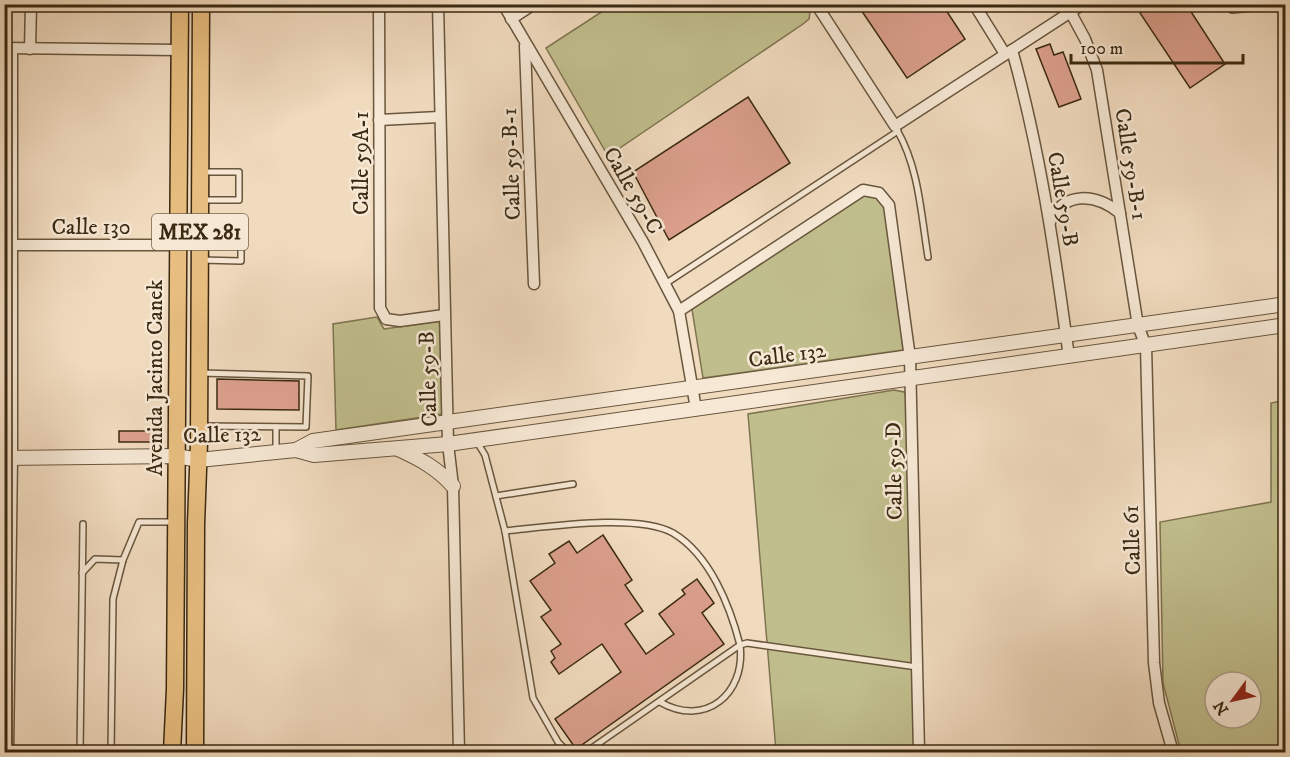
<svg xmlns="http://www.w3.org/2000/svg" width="1290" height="757" font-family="'IM FELL DW Pica',serif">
<rect width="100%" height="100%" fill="#f1dbbf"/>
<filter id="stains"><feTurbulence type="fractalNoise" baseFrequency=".00333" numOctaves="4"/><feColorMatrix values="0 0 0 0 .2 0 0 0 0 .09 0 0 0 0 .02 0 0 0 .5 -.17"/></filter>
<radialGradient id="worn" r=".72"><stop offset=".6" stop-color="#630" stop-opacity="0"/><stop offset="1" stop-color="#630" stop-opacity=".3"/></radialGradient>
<g fill="#c1be8d" stroke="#7e7450" stroke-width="1.5" fill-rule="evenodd">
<path d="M805,4L810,12L809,19L803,24L608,156L546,48L612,5Z"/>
<path d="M863,190L889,205L903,350L703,378L691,303Z"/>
<path d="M377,317L384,329L441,321L443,414L336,430L333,324Z"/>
<path d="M894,390L904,392L907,398L918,752H758L776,751L748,414Z"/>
<path d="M1285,400V752H1181L1163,683L1160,522L1271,502V403ZM1215,682H1251V718H1215Z"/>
</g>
<g fill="#dca08d" stroke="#3b2a12" stroke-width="1.5">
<path d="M857,4H942L965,39L907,78Z"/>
<path d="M1152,4H1186L1225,64L1190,88L1140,13Z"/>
<path d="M1050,44L1054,55L1063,52L1081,99L1059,107L1036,49Z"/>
<path d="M748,97L790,163L669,240L633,172Z"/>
<path d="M217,379L299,381V410L217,409Z"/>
<path d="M119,431H154L157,442H119Z"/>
<path d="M603,535L632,580L625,585L643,611L625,624L646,654L674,634L659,614L685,594L682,590L697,579L714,603L702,613L724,644L576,749L555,719L621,672L602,644L559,674L551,662L555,658L551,651L561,644L541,617L551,610L530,581L555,563L549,554L569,541L577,553Z"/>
</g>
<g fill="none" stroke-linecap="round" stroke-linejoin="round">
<defs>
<g id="service">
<path d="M1229,4L1232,10L1286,5"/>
<path d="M897,130C919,168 921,214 928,257"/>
<path d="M202,200H239V172H203"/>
<path d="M201,260L241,261V240L202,239"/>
<path d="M665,284L898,131"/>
<path d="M201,373L308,376L306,427L201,426"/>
<path d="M276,427V450"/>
<path d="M477,442L485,455L505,531C547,527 637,513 673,533C710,555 730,606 740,645L589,750L581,752"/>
<path d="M496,496L573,484"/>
<path d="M505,531L533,698L558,742L568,752"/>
<path d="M82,573L95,559L123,560"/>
<path d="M660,702C705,728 746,694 740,645L747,643L917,667"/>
<path d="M80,752L83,524"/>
<path d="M111,752L113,599L123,560L139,522H174"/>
</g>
<g id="minor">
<path d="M379,4L380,308L386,319L400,321L444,315"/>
<path d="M438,4L448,444L453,486L459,752"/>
<path d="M503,4L643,242L679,311L696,409"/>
<path d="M816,4L895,126L1083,4"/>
<path d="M974,4L1005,54"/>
<path d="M1066,4L1085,39L1097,70L1138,326L1146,346L1154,663L1159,703L1173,752"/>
<path d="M511,19L534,4"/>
<path d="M525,46L534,284"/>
<path d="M4,48L179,50"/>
<path d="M30,49L31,4"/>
<path d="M1012,50C1040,150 1055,253 1069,357"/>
<path d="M379,120L439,117"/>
<path d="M1050,222C1064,190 1096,194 1120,213"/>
<path d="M5,245H178"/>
<path d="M679,311L863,190L879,193L889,205L910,358L919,752"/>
<path d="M8,752L12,458V49"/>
</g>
<g id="tertiary">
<path d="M398,449C420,459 437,468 453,486"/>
<path d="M296,450L313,441L1286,304"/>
<path d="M4,458L176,456L199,460L296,450L314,455L448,444L1286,325"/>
</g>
<g id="primary">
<path d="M172,752L175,689L180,4"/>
<path d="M195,752L196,524L199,443L201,4"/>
</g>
</defs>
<use href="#service" stroke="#68563d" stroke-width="8"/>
<use href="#minor" stroke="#68563d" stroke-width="13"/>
<use href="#tertiary" stroke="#68563d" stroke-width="16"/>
<use href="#primary" stroke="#3b2a12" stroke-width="19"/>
<use href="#service" stroke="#f6e8d5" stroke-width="5"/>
<use href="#minor" stroke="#f6e8d5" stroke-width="10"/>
<use href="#tertiary" stroke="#f6e8d5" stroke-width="14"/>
<use href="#primary" stroke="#e8be80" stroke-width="16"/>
</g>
<g text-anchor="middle" stroke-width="5" stroke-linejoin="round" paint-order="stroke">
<rect fill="#f6e8d5" stroke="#73634c" stroke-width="1.5" x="152" y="214" width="96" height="36" rx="4.5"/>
<g font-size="21" font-weight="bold" fill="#3b2a12">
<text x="200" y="239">MEX 281</text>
</g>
<g font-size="22" fill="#3b2a12" stroke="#f6e8d5">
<text transform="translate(360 163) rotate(-90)" y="8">Calle 59A-1</text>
<text transform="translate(510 164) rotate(-92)" y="8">Calle 59-B-1</text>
<text transform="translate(1132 164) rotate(81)" y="8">Calle 59-B-1</text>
<text transform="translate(634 190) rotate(60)" y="8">Calle 59-C</text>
<text transform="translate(1064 199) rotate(80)" y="8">Calle 59-B</text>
<text x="91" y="234">Calle 130</text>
<text transform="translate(787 354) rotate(-8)" y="8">Calle 132</text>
<text transform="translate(154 378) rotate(-90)" y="8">Avenida Jacinto Canek</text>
<text transform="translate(427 379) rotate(-92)" y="8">Calle 59-B</text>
<text transform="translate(222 434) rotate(-2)" y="8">Calle 132</text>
<text transform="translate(893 471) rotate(-91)" y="8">Calle 59-D</text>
<text transform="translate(1131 540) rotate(-92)" y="8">Calle 61</text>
</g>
</g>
<rect width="1290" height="757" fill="none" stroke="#f1dbbf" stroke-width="24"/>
<rect x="6" y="6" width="1278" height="745" fill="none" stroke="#3b2a12" stroke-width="3"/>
<rect x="12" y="12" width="1266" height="733" fill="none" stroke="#3b2a12" stroke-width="1.5"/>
<g transform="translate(1233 700) rotate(237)"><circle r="28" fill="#f6e8d5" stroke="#ab9c87" stroke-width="1.5"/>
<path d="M0-4.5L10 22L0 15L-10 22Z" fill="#8f2418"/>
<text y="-9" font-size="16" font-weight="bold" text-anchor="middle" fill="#3b2a12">N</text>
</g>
<path d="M1071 54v9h172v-9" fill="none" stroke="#3b2a12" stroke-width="3"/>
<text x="1080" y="54" font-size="18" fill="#3b2a12" stroke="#f6e8d5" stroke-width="4.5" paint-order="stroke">100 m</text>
<rect width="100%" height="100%" filter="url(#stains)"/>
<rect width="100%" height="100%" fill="url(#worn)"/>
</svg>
